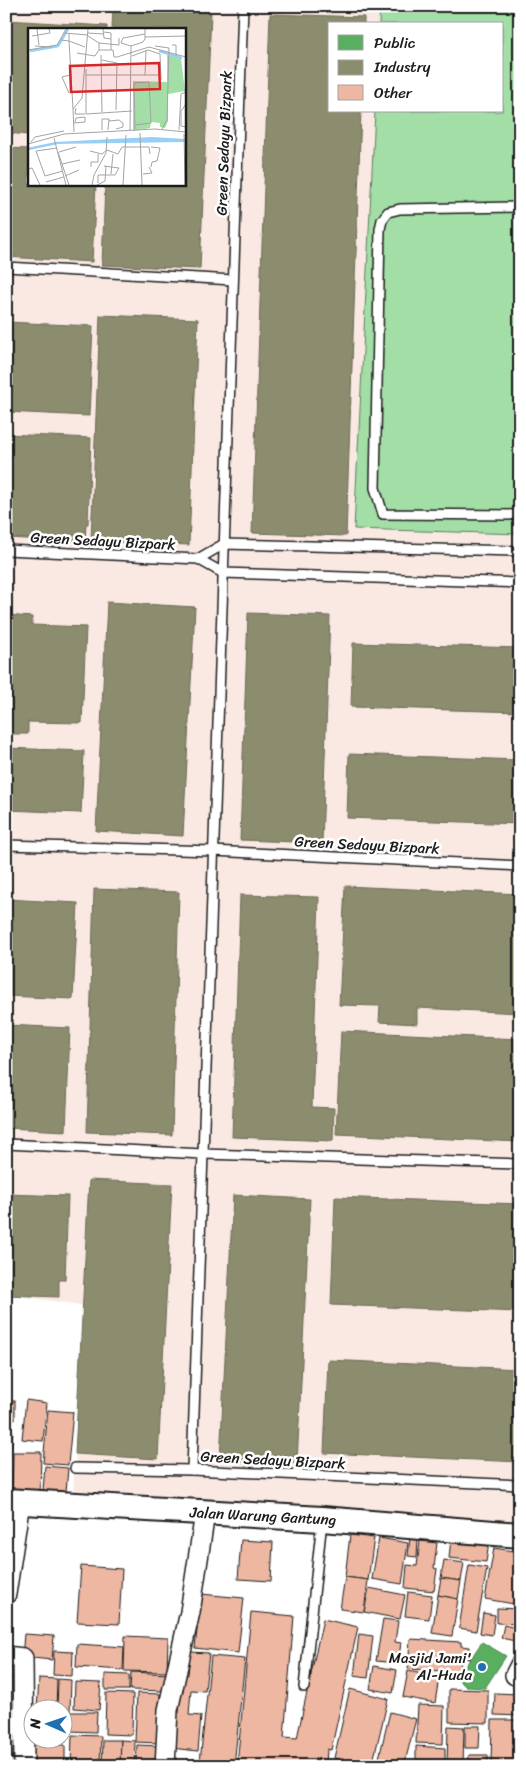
<svg xmlns="http://www.w3.org/2000/svg" width="526" height="1772" font-family="Sriracha,sans-serif">
<rect width="100%" height="100%" fill="#fff"/>
<filter id="ink" filterUnits="userSpaceOnUse"><feTurbulence type="fractalNoise" baseFrequency=".02" numOctaves="2"/><feDisplacementMap in="SourceGraphic" scale="10" xChannelSelector="R" yChannelSelector="G"/><feConvolveMatrix kernelMatrix="1 2 1 2 8 2 1 2 1" color-interpolation-filters="sRGB"/></filter>
<g filter="url(#ink)">
<path fill="#fae9e3" fill-rule="evenodd" d="M6,6H380L379,24H330V111H375L354,529L520,534V1536L72,1504L87,1306L6,1294ZM29,29H184V184H29Z"/>
<path fill="#a2dea5" stroke="#5f7d60" d="M380,6H520V534L354,529L375,111H502V24H379Z"/>
<path fill="#5aae61" stroke="#47824c" d="M482,1642L506,1656L485,1688L466,1687L457,1678Z"/>
<g fill="#8c8c6e" stroke="#6a6a55">
<path d="M113,8L211,13L200,269L102,265L105,184H184V29H112Z"/>
<path d="M270,14L364,17V24H330V111H361L346,536L252,533Z"/>
<path d="M6,20L107,26V29H29V135L6,133Z"/>
<path d="M6,148L29,149V184H96L92,262L6,257Z"/>
<path d="M100,315L198,319L189,545L91,541Z"/>
<path d="M6,322L93,326L89,416L6,412Z"/>
<path d="M6,434L91,438L88,524H86L85,542L6,538Z"/>
<path d="M107,602L195,607L183,836L96,831Z"/>
<path d="M248,613L330,616L322,843L240,840Z"/>
<path d="M6,615L32,617V625L86,627L82,723L28,722V734H6Z"/>
<path d="M353,643L520,648V712L351,707Z"/>
<path d="M6,748L84,751L81,813L6,810Z"/>
<path d="M349,754L520,760V824L347,818Z"/>
<path d="M345,886L520,894V1013L417,1008V1024L379,1022L380,1006L339,1005Z"/>
<path d="M94,889L179,892L172,1135L87,1132Z"/>
<path d="M240,895L319,897L312,1107L334,1108L333,1141L232,1137Z"/>
<path d="M6,899L78,903L73,999L6,996Z"/>
<path d="M6,1025L70,1028L66,1131L6,1128Z"/>
<path d="M341,1031L520,1039V1142L336,1134Z"/>
<path d="M89,1180L172,1184L158,1459L75,1454Z"/>
<path d="M6,1194L68,1196L65,1280H59V1297L6,1295Z"/>
<path d="M233,1195L310,1199L297,1464L220,1460Z"/>
<path d="M335,1197L520,1204V1312L331,1305Z"/>
<path d="M328,1360L520,1369V1462L324,1453Z"/>
</g>
<g fill="#edb7a1" stroke="#1c1c1c">
<path d="M26,1400L47,1403L43,1441L22,1439Z"/>
<rect x="6" y="1401" width="9" height="18"/>
<path d="M48,1410L73,1412L68,1465L43,1463Z"/>
<path d="M6,1431H13L6,1494Z"/>
<path d="M13,1452H41L40,1496L12,1495Z"/>
<path d="M45,1466L68,1468L65,1504L42,1502Z"/>
<path d="M350,1535L374,1538L368,1580L345,1577Z"/>
<path d="M410,1537H418L417,1557L408,1556Z"/>
<path d="M379,1538L408,1543L402,1584L372,1579Z"/>
<path d="M451,1539L489,1543L486,1562L449,1558Z"/>
<path d="M241,1540L273,1542L271,1581L238,1579Z"/>
<path d="M420,1541L437,1543L434,1568L437,1569L434,1591L405,1588L407,1565L417,1566Z"/>
<path d="M494,1548L520,1552V1605L485,1599Z"/>
<path d="M444,1560L464,1563L461,1581L441,1578Z"/>
<path d="M469,1565L487,1568L476,1631L459,1628Z"/>
<path d="M81,1566L122,1569L119,1624L77,1622Z"/>
<path d="M345,1577L368,1580L364,1612L340,1609Z"/>
<path d="M441,1578L461,1581L458,1599L438,1595Z"/>
<path d="M369,1588L405,1595L400,1619L364,1612Z"/>
<path d="M408,1592L432,1595L429,1619L405,1616Z"/>
<path d="M201,1594L244,1598L238,1653L195,1648Z"/>
<path d="M438,1595L458,1599L452,1636L432,1633Z"/>
<path d="M497,1608L520,1609V1624L497,1623Z"/>
<path d="M251,1612L294,1616L284,1737L297,1738L323,1619L358,1627L331,1750L327,1749L326,1766H237Z"/>
<path d="M483,1613L495,1615L492,1635L480,1633Z"/>
<path d="M383,1619L398,1621L395,1642L401,1643L398,1663L376,1661Z"/>
<path d="M504,1625L520,1629V1642L501,1638Z"/>
<path d="M24,1634L54,1636L52,1660L22,1657Z"/>
<path d="M359,1634L373,1636L368,1678L354,1676Z"/>
<path d="M125,1636L168,1638L167,1672L124,1671Z"/>
<path d="M410,1639L461,1642V1646L470,1647V1659L461,1658L460,1672L408,1669Z"/>
<path d="M77,1644L124,1647L123,1670L76,1667Z"/>
<path d="M54,1651L73,1652L72,1676L53,1675Z"/>
<path d="M190,1652L209,1653L205,1691L191,1690L189,1715L201,1716L198,1751L171,1748L175,1713H179L182,1674L188,1675Z"/>
<path d="M211,1656L245,1659L234,1766L200,1762Z"/>
<path d="M6,1658H22L21,1677H6Z"/>
<path d="M374,1666L397,1670L393,1693L370,1689Z"/>
<path d="M408,1671L439,1677L435,1703L403,1697Z"/>
<path d="M131,1672L168,1674V1691L130,1690Z"/>
<path d="M105,1674L129,1675V1690H105Z"/>
<rect x="6" y="1678" width="16" height="18"/>
<path d="M39,1678L57,1679L56,1710H37Z"/>
<path d="M58,1679L71,1680L70,1711L57,1710Z"/>
<path d="M75,1682L101,1683L99,1710L74,1708Z"/>
<path d="M350,1689L388,1699L372,1766H364L334,1758Z"/>
<path d="M449,1689L488,1690V1723L449,1722Z"/>
<path d="M106,1693L133,1694L132,1735L105,1734Z"/>
<path d="M137,1693L160,1694L159,1743L135,1742Z"/>
<path d="M495,1693L520,1694V1716L494,1715Z"/>
<path d="M418,1705L444,1706L443,1744L416,1743Z"/>
<path d="M70,1712H97L96,1732L70,1731Z"/>
<path d="M390,1712L416,1719L404,1766H393L378,1762Z"/>
<path d="M62,1717H66V1742L24,1740H62Z"/>
<path d="M492,1720H520V1766H491Z"/>
<path d="M448,1726L464,1727L463,1766H447Z"/>
<path d="M465,1726H480L479,1748H465Z"/>
<path d="M6,1733H23L22,1753H6Z"/>
<path d="M72,1735L101,1736L100,1766H71Z"/>
<path d="M103,1740H121L120,1766H102Z"/>
<path d="M121,1740L135,1741L134,1766H120Z"/>
<path d="M26,1744L65,1745V1766H26Z"/>
<path d="M137,1745L159,1746L158,1766H136Z"/>
<path d="M416,1746L445,1748V1762L416,1760Z"/>
<path d="M469,1755H488V1766H468Z"/>
<path d="M6,1756L24,1757V1766H6Z"/>
</g>
<g fill="none" stroke-linecap="round" stroke-linejoin="round">
<defs>
<g id="service">
<path d="M520,207L400,209L388,212L382,220L380,229L375,488L383,514L520,515"/>
<path d="M6,267L233,280"/>
<path d="M6,550L198,559L223,573L520,583"/>
<path d="M198,559L224,544L520,551"/>
<path d="M6,845L213,851L520,866"/>
<path d="M6,1144L203,1154L520,1164"/>
<path d="M75,1468L192,1470L520,1485"/>
<path d="M192,1470L243,6"/>
<path d="M304,1687L322,1521"/>
</g>
<g id="minor">
<path d="M6,1594L20,1502"/>
<path d="M6,1656L23,1658L24,1766"/>
<path d="M515,1675L520,1665"/>
<path d="M165,1766L168,1710L190,1612L205,1513"/>
</g>
<path id="tertiary" d="M6,1501L322,1519L520,1535"/>
</defs>
<use href="#service" stroke="#1c1c1c" stroke-width="12"/>
<use href="#minor" stroke="#1c1c1c" stroke-width="22"/>
<use href="#tertiary" stroke="#1c1c1c" stroke-width="28"/>
<use href="#service" stroke="#fff" stroke-width="9"/>
<use href="#minor" stroke="#fff" stroke-width="19"/>
<use href="#tertiary" stroke="#fff" stroke-width="24"/>
</g>
</g>
<circle fill="#1f6fb2" stroke="#fff" stroke-width="2" cx="482" cy="1667" r="5"/>
<g text-anchor="middle" stroke-width="5" stroke-linejoin="round" paint-order="stroke">
<g font-size="15" fill="#1c1c1c" stroke="#fff">
<text transform="translate(224 143) rotate(-88)" y="5">Green Sedayu Bizpark</text>
<text transform="translate(103 541) rotate(3)" y="5">Green Sedayu Bizpark</text>
<text transform="translate(367 845) rotate(3)" y="5">Green Sedayu Bizpark</text>
<text transform="translate(273 1460) rotate(3)" y="5">Green Sedayu Bizpark</text>
<text transform="translate(263 1516) rotate(3)" y="5">Jalan Warung Gantung</text>
</g>
<g font-size="15" fill="#1c1c1c" stroke="#fff" text-anchor="end">
<text x="472" y="1663">Masjid Jami'<tspan x="472" dy="17">Al-Huda</tspan></text>
</g>
</g>
<g transform="translate(28 28)">
<rect width="158" height="158" fill="#fff"/>
<path d="M139,27L153,30L157,63L140,66V93L137,100L132,99V95L123,94L122,100L105,103V53L139,54Z" fill="#a2dea5"/>
<path d="M124,109L158,111L157,114L26,116V114Z" fill="#97cff6"/>
<path fill="none" stroke="#97cff6" stroke-width="2.5" d="M2,23L30,18L40,1M131,23L154,30M0,121L29,115"/>
<path fill="none" stroke="#a4a4a4" stroke-width="1" d="M9,1L11,17M75,1L76,10L83,11M117,1V11L115,14L103,18L93,15L95,10L117,6M76,4L83,5V22M36,5L60,7M60,5L75,6M41,6V13L57,19M4,8L22,5L21,1M117,9L158,8M33,12L41,13L45,81M71,15L91,17V10M144,17H148V28M7,18L24,19M127,18L141,20L139,92L134,101M0,22L29,17L38,1M71,22H85L86,29H89L121,19L158,29M49,25L67,28L71,22V15L60,8M73,27L74,84M104,28L120,22L132,26L133,52M74,32L89,35L88,82M58,41V86L104,83M58,47H132M117,47L118,22M41,65L34,49L42,47M158,76L153,83V98L158,99M48,80L47,86H57M81,93L91,92L95,95V99L88,101M46,95L57,94V89L48,90L47,94M107,101V97L123,95L121,54L106,55L107,97M74,102V91H81L80,102M102,102L103,18M151,102L153,66L158,64M46,104L45,81L54,70L60,1M112,105L114,157M156,106L157,157M26,110L38,157M3,114L7,109L36,103M0,116L36,106L127,101L158,104M123,119L132,120L129,133L124,134L123,139M29,120L8,123L17,148L35,143M79,122L90,126L94,119H121L122,126M62,123L74,126L79,122M30,124L41,157M31,124L48,119M34,136L52,132M76,138L91,140L87,147H77M63,139V134H70V126M0,141L4,140L12,157M83,146L85,126M115,146L124,145L121,139M37,148L51,142M18,154L36,149M70,155V147H77M64,157L66,147L78,125L79,109M69,157L77,153L78,138M95,157L98,107"/>
<path fill="#d62828" fill-opacity="0.15" stroke="#d62828" stroke-width="2.5" d="M131,35L132,61L43,64L42,38Z"/>
<rect width="158" height="158" fill="none" stroke="#1c1c1c" stroke-width="2.5"/>
</g>
<rect width="526" height="1772" fill="none" stroke="#fff" stroke-width="25"/>
<rect x="12" y="12" width="501" height="1747" fill="none" stroke="#1c1c1c" stroke-width="2" filter="url(#ink)"/>
<rect x="328" y="22" width="175" height="90" fill="#ffffff" stroke="#a4a4a4"/>
<rect x="338" y="35" width="25" height="15" fill="#5aae61" stroke="#a4a4a4"/>
<text x="374" y="48" font-size="15" fill="#1c1c1c">Public</text>
<rect x="338" y="60" width="25" height="15" fill="#8c8c6e" stroke="#a4a4a4"/>
<text x="374" y="72" font-size="15" fill="#1c1c1c">Industry</text>
<rect x="338" y="85" width="25" height="15" fill="#edb7a1" stroke="#a4a4a4"/>
<text x="374" y="98" font-size="15" fill="#1c1c1c">Other</text>
<g transform="translate(48 1724) rotate(272)"><circle r="24" fill="#ffffff" stroke="#a4a4a4"/>
<path d="M0-4L9 19L0 12L-9 19Z" fill="#1f6fb2"/>
<text y="-8" font-size="14" font-weight="bold" text-anchor="middle" fill="#1c1c1c">N</text>
</g>
</svg>
